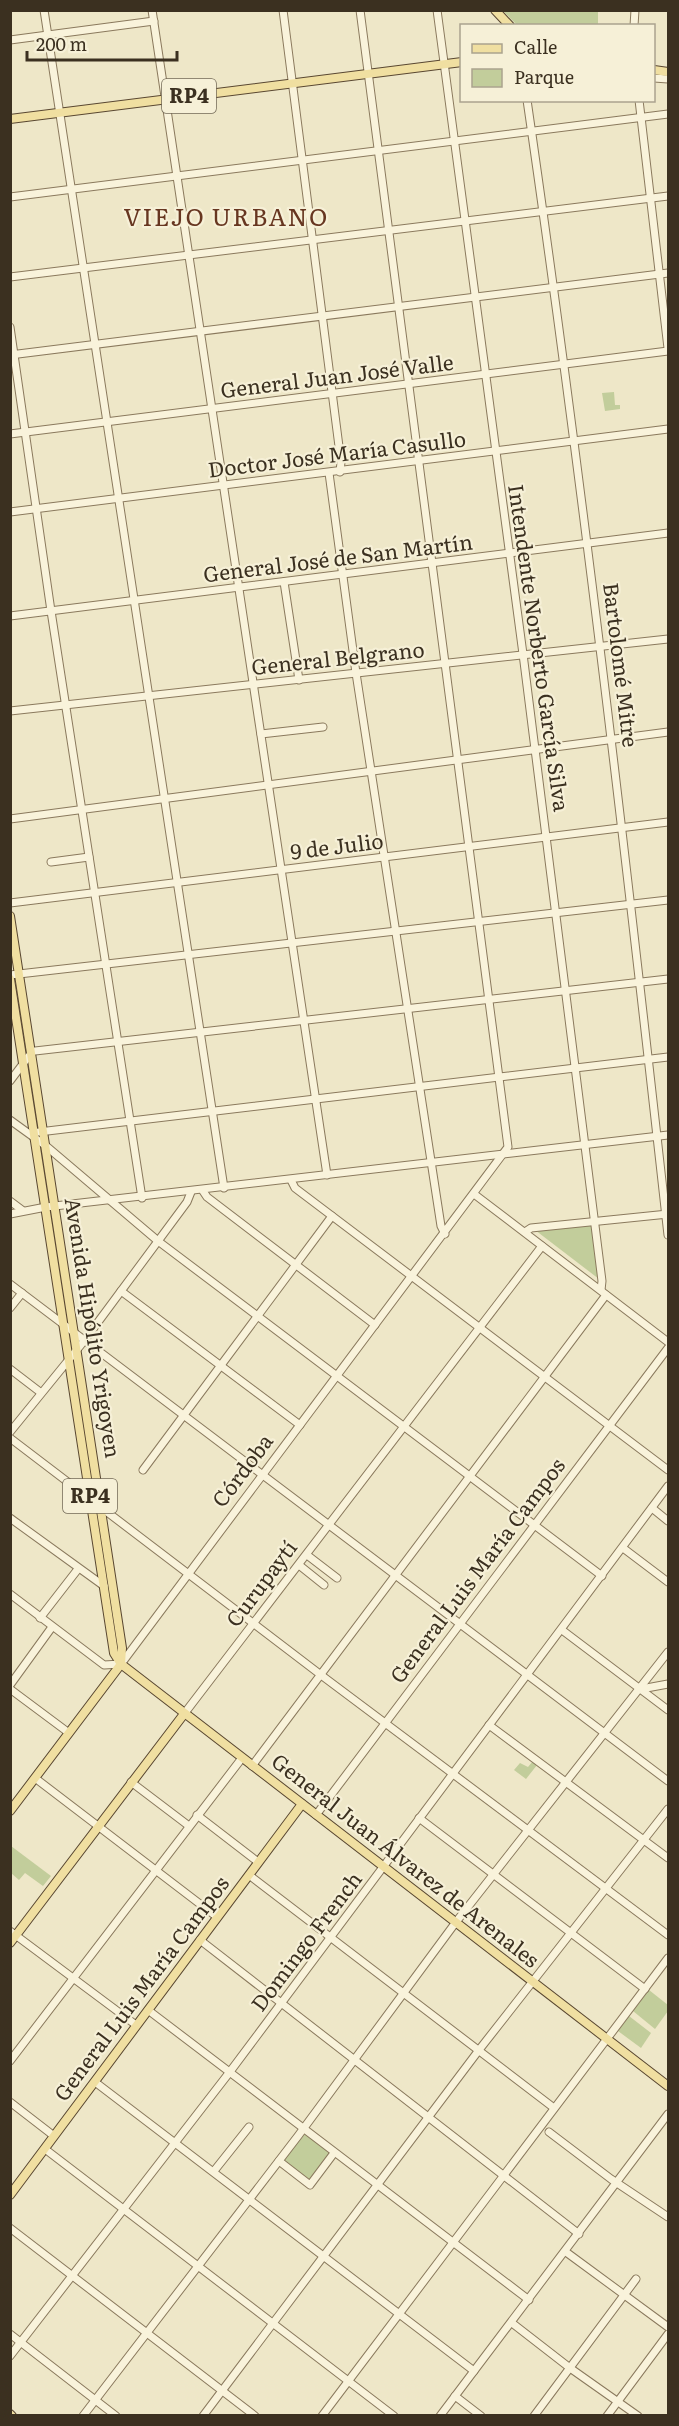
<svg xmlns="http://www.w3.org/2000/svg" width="679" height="2426" font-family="Literata,serif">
<rect width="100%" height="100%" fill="#eee7c8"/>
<g fill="#c2cd9b">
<path d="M503,11H598V25H517Z"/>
<path d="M614,392L615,405H620V409L605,411L602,393Z"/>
<path d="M592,1224L599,1279L535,1230Z"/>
<path d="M533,1761L537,1765L526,1779L514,1770L520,1763L528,1767Z"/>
<path d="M11,1846L51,1876L43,1886L25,1873L19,1880L11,1873Z"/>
<path d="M649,1990L668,2005V2011L655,2029L633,2011Z"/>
<path d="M629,2016L651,2033L641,2048L618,2031Z"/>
<path d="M305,2134L331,2154L309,2181L283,2161Z"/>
</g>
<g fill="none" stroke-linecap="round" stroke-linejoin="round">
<defs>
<g id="minor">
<path d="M44,10L224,1188"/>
<path d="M152,10L327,1175"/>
<path d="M283,10L341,462L340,472"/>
<path d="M437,10L523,654L602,1281L601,1290"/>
<path d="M634,26L635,10"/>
<path d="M10,40L154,21"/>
<path d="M654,78L668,79"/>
<path d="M527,100C582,478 626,857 668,1235"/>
<path d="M639,100L668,348"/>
<path d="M10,197L668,114"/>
<path d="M10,277L668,196"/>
<path d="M10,327L51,611L142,1198"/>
<path d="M10,355L668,273"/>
<path d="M10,434L668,351"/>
<path d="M329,473L356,673L441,1226L445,1234"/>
<path d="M10,512L668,429"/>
<path d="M284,582L299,680"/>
<path d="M10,616L668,533"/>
<path d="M10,711L668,639"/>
<path d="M261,734L323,727"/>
<path d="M10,819L668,732"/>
<path d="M51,862L89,857"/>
<path d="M10,903L668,822"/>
<path d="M10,975L668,900"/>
<path d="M10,1081L32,1052L35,1051L668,979"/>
<path d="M10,1120L46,1146L158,1241L602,1576"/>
<path d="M39,1132L668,1057"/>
<path d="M291,1180L295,1188L668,1470"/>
<path d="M203,1191L207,1197L375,1325"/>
<path d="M474,1194L668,1342"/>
<path d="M10,1201L22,1210"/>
<path d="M10,1214L46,1207L668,1135"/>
<path d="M525,1232L531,1228L668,1214"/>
<path d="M10,1284L668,1781"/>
<path d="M121,1291L300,1425"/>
<path d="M10,1308L22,1293"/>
<path d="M10,1369L40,1392"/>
<path d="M10,1432L84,1341L187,1202L191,1192"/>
<path d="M10,1438L321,1675L668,1935"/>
<path d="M143,1470L332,1216"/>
<path d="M652,1508L668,1521"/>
<path d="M10,1518L104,1586"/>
<path d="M623,1548L668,1582"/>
<path d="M307,1555L337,1578"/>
<path d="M299,1565L324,1585"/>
<path d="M10,1594L104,1665L121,1664L508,1147L360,10"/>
<path d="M40,1618L78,1569"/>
<path d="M562,1630L668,1710"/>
<path d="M10,1685L52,1627"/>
<path d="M10,1689L69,1733"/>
<path d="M641,1689L668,1684"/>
<path d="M184,1714L542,1246"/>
<path d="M489,1725L668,1858"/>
<path d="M252,1766L606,1295"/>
<path d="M35,1778L217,1917"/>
<path d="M131,1782L189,1826"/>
<path d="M197,1815L258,1862"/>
<path d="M316,1815L668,1348"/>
<path d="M419,1818L645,1989"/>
<path d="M249,1875L554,2108"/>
<path d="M10,1931L136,2025"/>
<path d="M200,1940L579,2234"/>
<path d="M148,2010L529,2300"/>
<path d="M10,2061L242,1758"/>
<path d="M95,2082L474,2371"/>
<path d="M10,2102L54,2136"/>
<path d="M549,2132L611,2179L668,2217"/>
<path d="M45,2149L394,2416"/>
<path d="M279,2161L310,2185L334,2153"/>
<path d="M214,2171L249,2127"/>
<path d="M10,2228L255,2416"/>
<path d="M566,2252L668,2327"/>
<path d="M512,2323L570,2368L638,2416"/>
<path d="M10,2334L116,2416"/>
<path d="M10,2356L229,2073L668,1486"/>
<path d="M455,2396L481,2416"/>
<path d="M83,2416L298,2136L456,1922L668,1652"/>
<path d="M203,2416L479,2050L668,1809"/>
<path d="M322,2416L668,1958"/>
<path d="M440,2416L668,2114"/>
<path d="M534,2416L636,2279"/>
<path d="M607,2416L668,2334"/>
</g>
<g id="major">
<path d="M495,10L510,26"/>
<path d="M654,70L668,72"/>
<path d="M10,119L462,62"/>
<path d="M10,916L122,1648L121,1664"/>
<path d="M10,979L114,1653L121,1664L668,2086"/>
<path d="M10,1811L121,1664"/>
<path d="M10,1943L184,1714"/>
<path d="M10,2195L302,1804"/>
<path d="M10,2414L12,2416"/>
</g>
</defs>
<use href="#minor" stroke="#8a795d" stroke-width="9"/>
<use href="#major" stroke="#594731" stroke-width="10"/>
<use href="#minor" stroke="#f9f3db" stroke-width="7"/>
<use href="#major" stroke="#f0dfa1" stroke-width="8"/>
</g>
<g text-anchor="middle" stroke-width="4.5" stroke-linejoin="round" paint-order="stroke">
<g fill="#f6f0d7" stroke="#736a57" stroke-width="1.5">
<rect x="162" y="79" width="54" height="34" rx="4.5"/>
<rect x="63" y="1479" width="54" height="34" rx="4.5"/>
</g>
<g font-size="20" font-weight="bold" fill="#3b3020">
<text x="189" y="103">RP4</text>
<text x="90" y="1503">RP4</text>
</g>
<g font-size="21" fill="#3b3020" stroke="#f6f0d7">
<text transform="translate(337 377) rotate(-7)" y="7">General Juan José Valle</text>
<text transform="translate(337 455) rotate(-7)" y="7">Doctor José María Casullo</text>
<text transform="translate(338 559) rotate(-7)" y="7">General José de San Martín</text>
<text transform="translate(538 648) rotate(82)" y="7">Intendente Norberto García Silva</text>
<text transform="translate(338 659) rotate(-6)" y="7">General Belgrano</text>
<text transform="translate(620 665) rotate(83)" y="7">Bartolomé Mitre</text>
<text transform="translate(337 847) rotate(-7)" y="7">9 de Julio</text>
<text transform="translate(92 1328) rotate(81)" y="7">Avenida Hipólito Yrigoyen</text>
<text transform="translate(243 1471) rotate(-53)" y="7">Córdoba</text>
<text transform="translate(478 1571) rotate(-53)" y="7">General Luis María Campos</text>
<text transform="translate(262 1584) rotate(-53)" y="7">Curupaytí</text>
<text transform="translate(405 1861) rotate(38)" y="7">General Juan Álvarez de Arenales</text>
<text transform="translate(307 1942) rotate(-53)" y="7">Domingo French</text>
<text transform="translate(142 1989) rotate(-53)" y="7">General Luis María Campos</text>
</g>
<g font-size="24" letter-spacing="1.5" fill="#673620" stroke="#f6f0d7">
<text x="226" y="226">VIEJO URBANO</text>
</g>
</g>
<rect width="679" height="2426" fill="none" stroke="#3b3020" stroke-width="24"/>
<rect x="460" y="24" width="195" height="78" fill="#f6f0d7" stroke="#aba38e" stroke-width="1.5"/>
<rect x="472" y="44" width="30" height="9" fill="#f0dfa1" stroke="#aba38e" stroke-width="1.5"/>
<text x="514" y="54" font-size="18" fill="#3b3020">Calle</text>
<rect x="472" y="69" width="30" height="18" fill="#c2cd9b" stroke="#aba38e" stroke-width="1.5"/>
<text x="514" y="84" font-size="18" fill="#3b3020">Parque</text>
<path d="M27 51v9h150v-9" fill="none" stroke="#3b3020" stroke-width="3"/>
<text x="36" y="51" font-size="18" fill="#3b3020" stroke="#f6f0d7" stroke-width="4.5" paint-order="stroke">200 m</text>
</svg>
